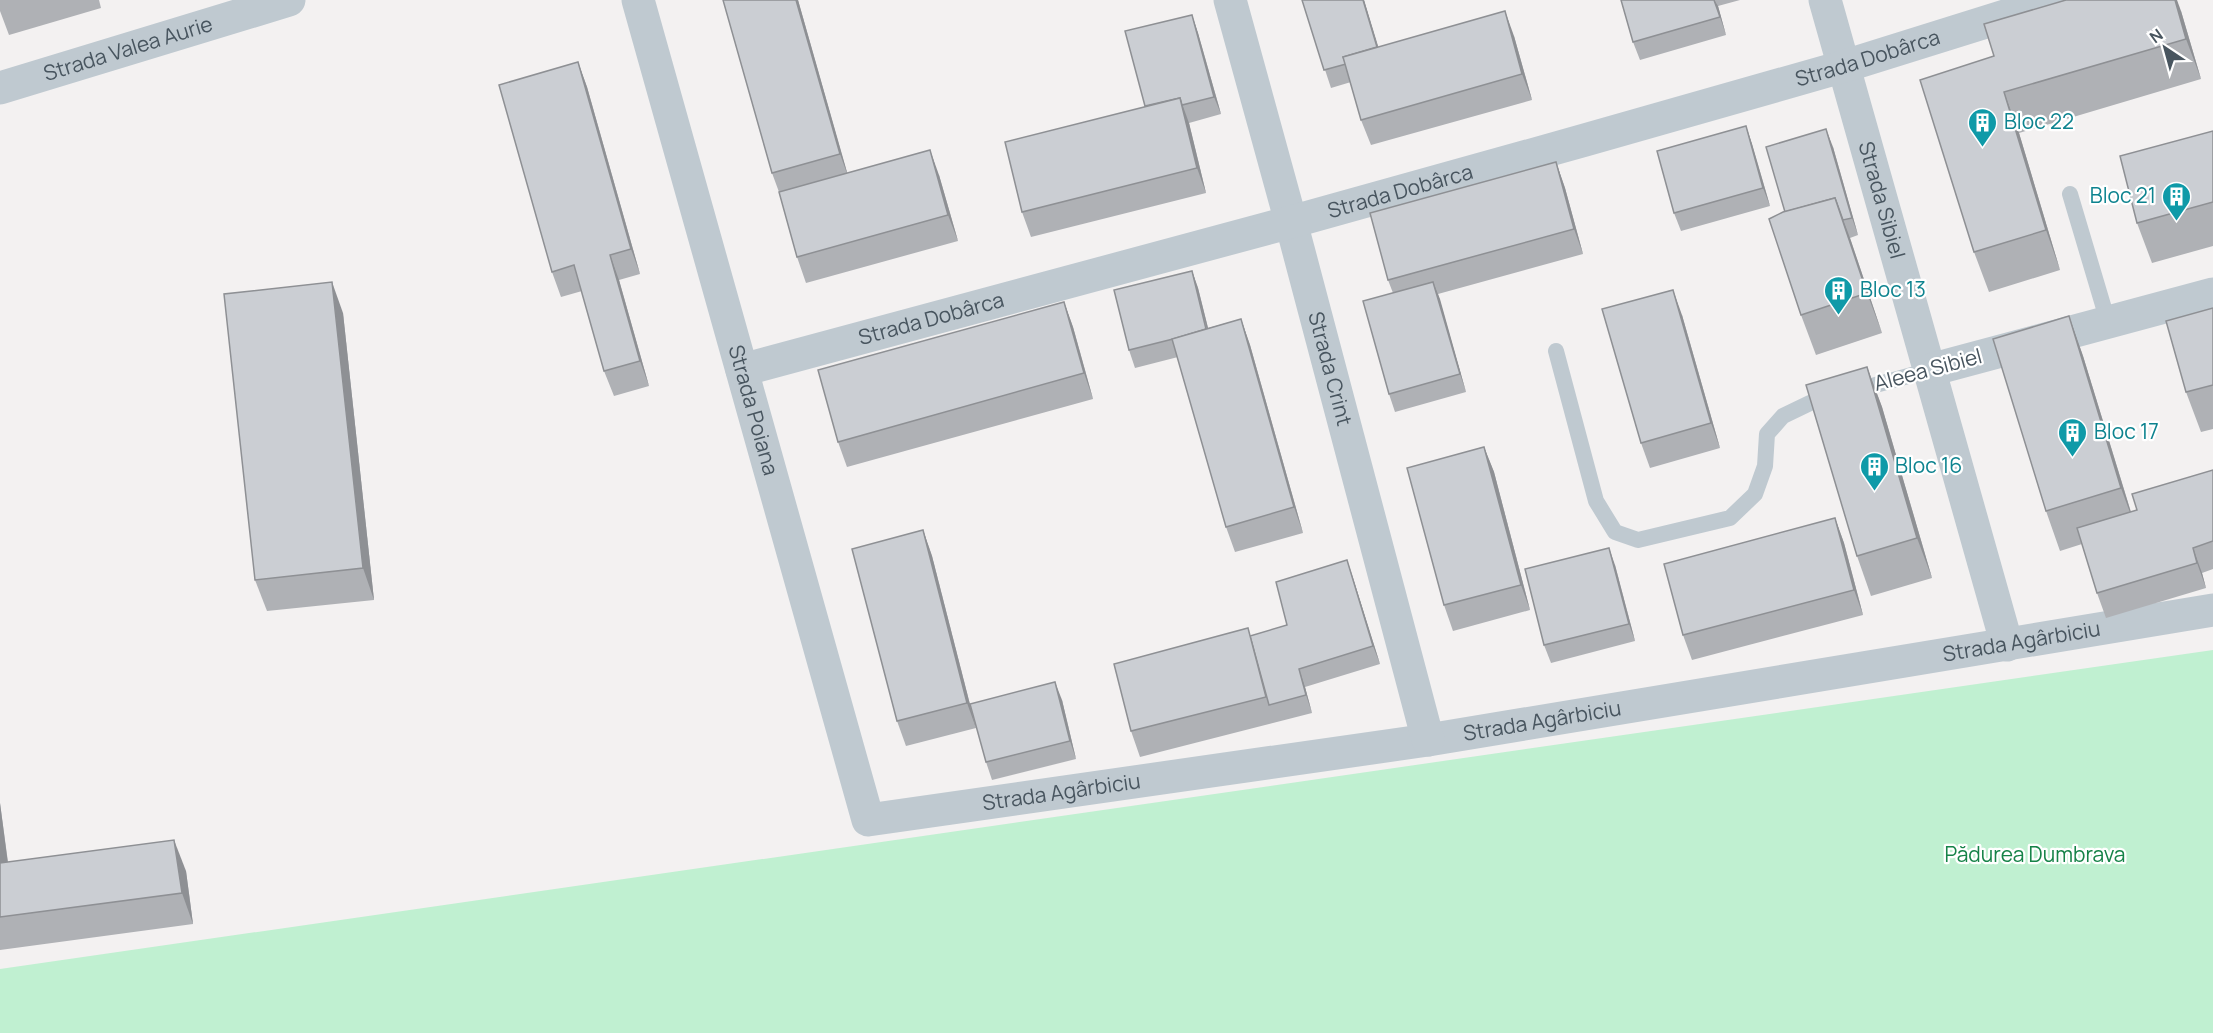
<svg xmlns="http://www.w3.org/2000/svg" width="2213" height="1033" font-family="Manrope,sans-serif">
<rect width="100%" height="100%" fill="#f3f1f1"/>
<path fill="#c0f0d1" d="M2213,650V1033H0V969Z"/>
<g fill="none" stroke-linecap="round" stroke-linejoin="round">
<g stroke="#bfc9d0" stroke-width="16">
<path d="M2070,194L2108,322"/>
<path d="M1556,351L1596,501L1615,532L1638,540L1730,518L1755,494L1765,466L1767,434L1783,416L1810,403L1930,370"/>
</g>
<g stroke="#bfc9d0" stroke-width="33">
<path id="s1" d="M638,0L868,820L1428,740L2213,610"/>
<path id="s2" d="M1230,0L1291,222L1428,740"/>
<path id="s3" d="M1825,0L2007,645"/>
<path id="s4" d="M0,88L289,0"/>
<path id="s5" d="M742,370L1291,222L1585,140L1845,66L2056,0"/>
<path d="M1930,370L2213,294"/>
</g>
</g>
<g fill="#afb1b5">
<path d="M0,0H99L101,8L9,35L0,11Z"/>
<path d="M723,0H798L847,173L939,175L958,241L806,283L797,257L779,192L772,173Z"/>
<path d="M1302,0H1364L1378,47L1514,36L1532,100L1371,145L1361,120L1351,82L1331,88Z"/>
<path d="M1621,0H1740L1718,6L1726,35L1640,60L1633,42Z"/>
<path d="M2181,11L2201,79L2019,133L2060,270L1989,292L1974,252L1994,56Z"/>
<path d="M1192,15L1198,33L1221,114L1189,123L1206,193L1031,237L1022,212L1145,106Z"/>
<path d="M578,62L587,87L640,274L619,280L649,386L614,396L604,371L582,291L561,297L552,272Z"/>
<path d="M1746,126L1752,144L1770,206L1681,231L1674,213Z"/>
<path d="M2213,131V246L2152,263L2137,223Z"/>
<path d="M1833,147L1858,235L1850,238L1882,333L1816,355L1801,315L1785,212Z"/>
<path d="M1556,162L1565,188L1583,254L1438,294L1466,392L1395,412L1389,394L1393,293L1388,280Z"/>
<path d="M1192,271L1198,288L1208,328L1241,319L1250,345L1303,533L1235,552L1226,527L1178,357L1135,368L1129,350Z"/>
<path d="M1064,302L1073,327L1093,399L847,467L838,442Z"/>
<path d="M2213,308V429L2201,432L2186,392Z"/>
<path d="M343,313L374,600L267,611L255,580Z"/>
<path d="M1682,315L1720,448L1650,468L1641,443Z"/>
<path d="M2069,316L2083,356L2131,512L2137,510L2213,470V569L2202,573L2206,588L2106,618L2097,593L2082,544L2060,551L2046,511Z"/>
<path d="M1867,367L1882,407L1932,578L1871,596L1857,556Z"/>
<path d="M1484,447L1494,472L1530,610L1453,631L1444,605Z"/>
<path d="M1835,518L1844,543L1863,615L1692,660L1683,635Z"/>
<path d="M923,530L932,556L976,728L906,746L897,721Z"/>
<path d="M1347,560L1353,578L1380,664L1305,687L1312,713L1140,757L1131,731L1250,636L1287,625Z"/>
<path d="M1615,565L1635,641L1551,663L1544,645Z"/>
<path d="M1062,700L1076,759L992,780L986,762Z"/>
<path d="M0,803L8,862L186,871L193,924L0,950Z"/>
</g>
<g fill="#8e9094">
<path d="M796,0H798L849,179L840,154Z"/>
<path d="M1363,0H1364L1386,72L1380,55Z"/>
<path d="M1714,0L1718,6L1726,35L1720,17Z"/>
<path d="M2175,0H2177L2181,11L2201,79L2186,39Z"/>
<path d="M1505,11L1514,36L1532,100L1522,74Z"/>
<path d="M1192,15L1198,33L1221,114L1214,97Z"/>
<path d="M578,62L587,87L640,274L631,249Z"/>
<path d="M2004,92L2019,133L2060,270L2046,230Z"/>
<path d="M1180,98L1189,123L1206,193L1197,168Z"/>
<path d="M1746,126L1752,144L1770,206L1763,188Z"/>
<path d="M1826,129L1833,147L1858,235L1852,218Z"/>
<path d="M930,150L939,175L958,241L948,215Z"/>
<path d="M1556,162L1565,188L1583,254L1574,229Z"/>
<path d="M1835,198L1850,238L1882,333L1867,293Z"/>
<path d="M610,255L619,280L649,386L640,361Z"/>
<path d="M1192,271L1198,288L1213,348L1207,330Z"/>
<path d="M332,282L343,313L374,600L363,568Z"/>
<path d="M1433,282L1440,299L1466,392L1460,374Z"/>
<path d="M1673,290L1682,315L1720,448L1711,423Z"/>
<path d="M1064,302L1073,327L1093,399L1084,373Z"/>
<path d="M2069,316L2083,356L2136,529L2121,488Z"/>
<path d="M1241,319L1250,345L1303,533L1294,507Z"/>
<path d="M1867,367L1882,407L1932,578L1917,538Z"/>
<path d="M1484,447L1494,472L1530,610L1521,585Z"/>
<path d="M1835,518L1844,543L1863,615L1854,590Z"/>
<path d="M923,530L932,556L976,728L967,703Z"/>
<path d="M1609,548L1615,565L1635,641L1629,624Z"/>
<path d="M2193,548L2202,573L2206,588L2197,563Z"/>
<path d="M1347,560L1353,578L1380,664L1373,646Z"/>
<path d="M1299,669L1305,687L1312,713L1306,695Z"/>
<path d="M1055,682L1062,700L1076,759L1070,741Z"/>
<path d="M0,803L12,895L0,863Z"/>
<path d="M174,840L186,871L193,924L182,893Z"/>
</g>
<g fill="#cbced3" stroke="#8e9094" stroke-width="1.5">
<path d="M723,0H796L840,154L772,173Z"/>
<path d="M1302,0H1363L1377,47L1343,57L1346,64L1324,70Z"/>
<path d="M1621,0H1714L1720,17L1633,42Z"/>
<path d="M2066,0H2175L2186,39L2004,92L2046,230L1974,252L1920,80L1994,56L1984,24Z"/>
<path d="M1505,11L1522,74L1361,120L1343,57Z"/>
<path d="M1192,15L1214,97L1182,105L1180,98L1145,106L1125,31Z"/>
<path d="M578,62L631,249L610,255L640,361L604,371L574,265L552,272L499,85Z"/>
<path d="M1180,98L1197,168L1022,212L1005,142Z"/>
<path d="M1746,126L1763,188L1674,213L1657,151Z"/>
<path d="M1826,129L1852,218L1843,220L1835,198L1785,212L1766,147Z"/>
<path d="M2213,131V202L2137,223L2120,156Z"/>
<path d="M930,150L948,215L797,257L779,192Z"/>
<path d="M1556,162L1574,229L1388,280L1370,213Z"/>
<path d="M1835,198L1867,293L1801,315L1769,219L1783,212Z"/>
<path d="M1192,271L1206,329L1173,339L1129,350L1114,290Z"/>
<path d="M332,282L363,568L255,580L224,294Z"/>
<path d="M1433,282L1460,374L1389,394L1363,301Z"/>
<path d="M1673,290L1711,423L1641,443L1602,309Z"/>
<path d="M1064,302L1084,373L838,442L818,370Z"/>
<path d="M2213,308V385L2186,392L2166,321Z"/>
<path d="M2069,316L2121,488L2046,511L1993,339Z"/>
<path d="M1241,319L1294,507L1226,527L1172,339Z"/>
<path d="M1867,367L1917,538L1857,556L1806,385Z"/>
<path d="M1484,447L1521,585L1444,605L1407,468Z"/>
<path d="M2213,470V541L2193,548L2197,563L2097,593L2077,528L2137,510L2132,494Z"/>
<path d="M1835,518L1854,590L1683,635L1664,564Z"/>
<path d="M923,530L967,703L897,721L852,549Z"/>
<path d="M1609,548L1629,624L1544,645L1525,569Z"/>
<path d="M1347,560L1373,646L1299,669L1306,695L1269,705L1250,636L1287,625L1276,582Z"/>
<path d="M1248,628L1266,697L1131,731L1114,664Z"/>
<path d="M1055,682L1070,741L986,762L970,704Z"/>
<path d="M174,840L182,893L0,917V861V863Z"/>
</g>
<defs>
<symbol id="building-pin" viewBox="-11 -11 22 30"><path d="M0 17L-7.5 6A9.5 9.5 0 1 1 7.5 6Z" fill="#0f9aa8" stroke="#fff"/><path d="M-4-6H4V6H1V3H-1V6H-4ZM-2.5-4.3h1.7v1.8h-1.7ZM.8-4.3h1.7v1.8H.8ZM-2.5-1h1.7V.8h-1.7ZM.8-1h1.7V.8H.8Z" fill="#fff"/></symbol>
</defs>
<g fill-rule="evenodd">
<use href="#building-pin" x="1966" y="106" width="33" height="45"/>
<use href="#building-pin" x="2160" y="180" width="33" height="45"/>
<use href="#building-pin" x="1822" y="274" width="33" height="45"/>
<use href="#building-pin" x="2056" y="416" width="33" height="45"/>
<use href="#building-pin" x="1858" y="450" width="33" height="45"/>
</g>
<g text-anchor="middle" stroke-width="4.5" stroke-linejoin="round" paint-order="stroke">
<g font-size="21" fill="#48555f" stroke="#fff">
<text dy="7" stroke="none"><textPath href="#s4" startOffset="134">Strada Valea Aurie</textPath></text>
<text dy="7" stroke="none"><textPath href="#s5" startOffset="1168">Strada Dobârca</textPath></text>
<text dy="7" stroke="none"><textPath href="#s5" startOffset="682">Strada Dobârca</textPath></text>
<text dy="7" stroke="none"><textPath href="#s3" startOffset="208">Strada Sibiel</textPath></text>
<text dy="7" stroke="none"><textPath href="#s5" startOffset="196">Strada Dobârca</textPath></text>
<text dy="7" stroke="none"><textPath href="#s2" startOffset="382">Strada Crint</textPath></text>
<text transform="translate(1928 370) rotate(-15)" y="7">Aleea Sibiel</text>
<text dy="7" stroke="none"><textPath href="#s1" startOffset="426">Strada Poiana</textPath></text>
<text dy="7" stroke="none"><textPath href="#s1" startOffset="2019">Strada Agârbiciu</textPath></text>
<text dy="7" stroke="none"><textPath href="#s1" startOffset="1533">Strada Agârbiciu</textPath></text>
<text dy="7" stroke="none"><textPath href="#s1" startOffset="1047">Strada Agârbiciu</textPath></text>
</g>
<g font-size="21" fill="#0d838f" stroke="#fff" text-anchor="start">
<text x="2004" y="129">Bloc 22</text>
<text x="2156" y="203" text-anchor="end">Bloc 21</text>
<text x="1860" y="297">Bloc 13</text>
<text x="2094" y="439">Bloc 17</text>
<text x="1895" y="473">Bloc 16</text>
</g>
<g font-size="21" fill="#168348" stroke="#fff">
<text x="2035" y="862">Pădurea Dumbrava</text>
</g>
</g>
<g transform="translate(2165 48) rotate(324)" stroke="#ffffff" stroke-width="4.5" paint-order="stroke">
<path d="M0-4.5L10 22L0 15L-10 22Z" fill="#48555f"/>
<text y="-9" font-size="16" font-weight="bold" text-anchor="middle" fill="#48555f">N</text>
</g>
</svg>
